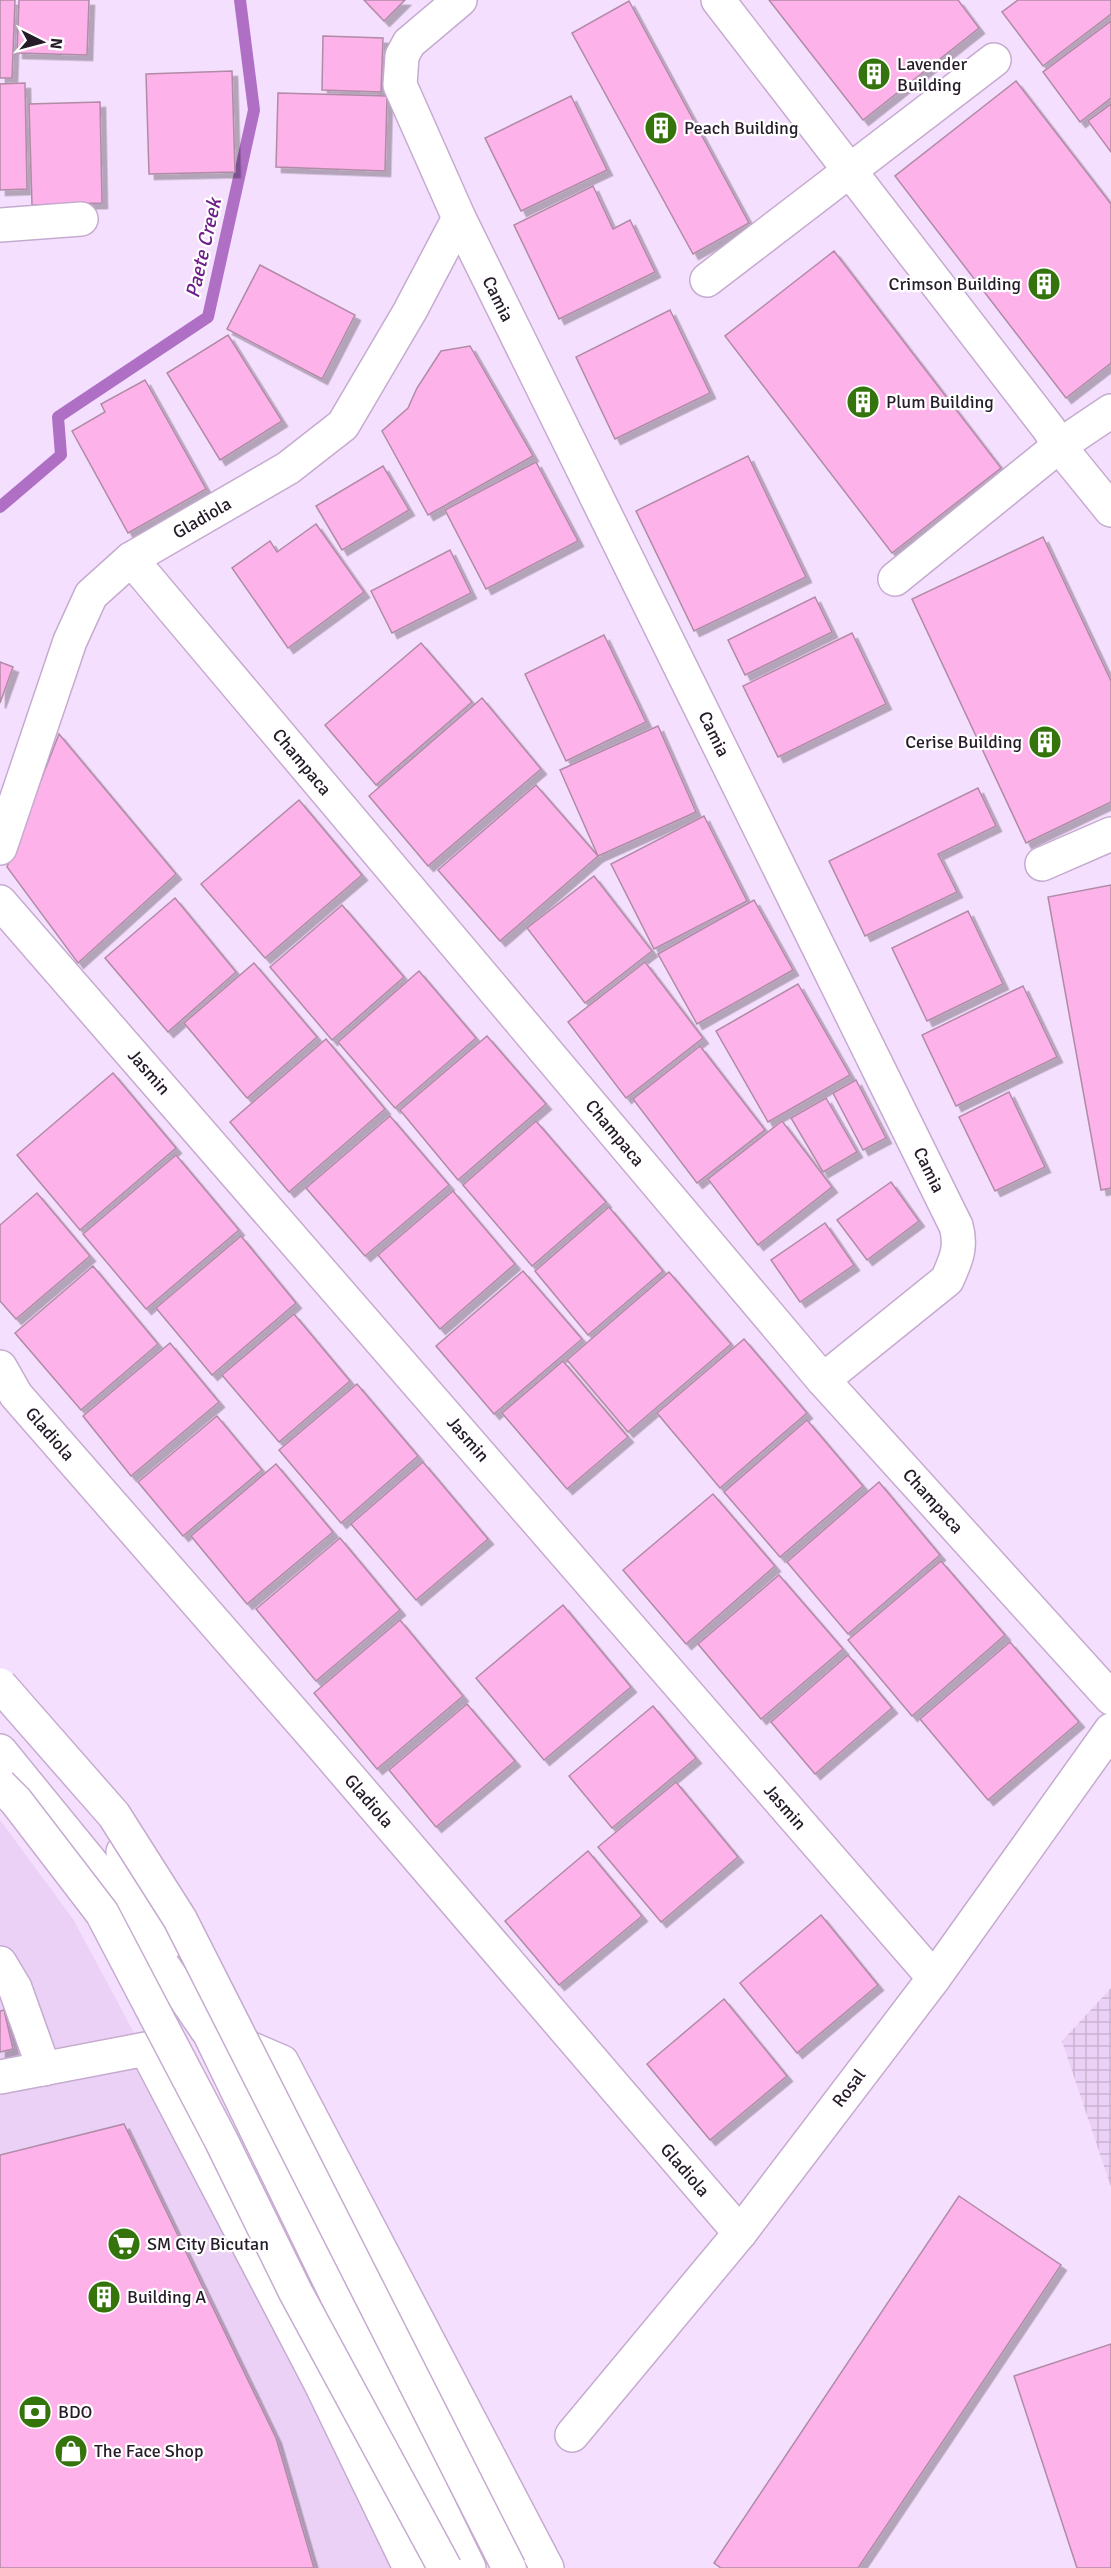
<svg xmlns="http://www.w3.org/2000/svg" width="1111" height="2568" font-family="Signika,sans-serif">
<defs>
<pattern id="industrial-grid" width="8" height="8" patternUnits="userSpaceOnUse" patternTransform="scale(1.5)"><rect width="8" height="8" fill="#ebd1f5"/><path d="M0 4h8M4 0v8" fill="none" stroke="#c9b3d2"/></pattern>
<filter id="shadow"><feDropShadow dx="5.5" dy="5.5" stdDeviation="0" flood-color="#0004"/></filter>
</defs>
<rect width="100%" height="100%" fill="#f5dffe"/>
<path fill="#ebd1f5" d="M0,1820L73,1919L421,2568H0Z"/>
<path fill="url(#industrial-grid)" d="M1111,1988V2187L1062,2041Z"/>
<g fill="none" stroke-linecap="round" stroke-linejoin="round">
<path stroke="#af6fc5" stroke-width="12" d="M0,507L61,455L58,417L208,317L254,110L240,0"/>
</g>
<g fill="#feb2ea" stroke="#b18ba6" stroke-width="1.5" filter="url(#shadow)">
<path d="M0,0H15L12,78H0Z"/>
<path d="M19,0H89L87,55L17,53Z"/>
<path d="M364,0H405L384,21Z"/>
<path d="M769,0H958L979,28L863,120Z"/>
<path d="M1018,0H1111V14L1043,66L1002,12Z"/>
<path d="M629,1L749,223L693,254L572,33Z"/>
<path d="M1111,21V98L1080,122L1043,72Z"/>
<path d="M323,36L383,38L381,92L322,90Z"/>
<path d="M232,71L235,172L149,174L146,74Z"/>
<path d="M1016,81L1111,204V363L1066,398L895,176Z"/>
<path d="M25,83L27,189L0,190V84Z"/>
<path d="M278,93L387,96L385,171L276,167Z"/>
<path d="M571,96L607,170L521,211L485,138Z"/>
<path d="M100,102L102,203L32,205L29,104Z"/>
<path d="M1111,104V152L1088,121Z"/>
<path d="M593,186L613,229L630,220L655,272L559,319L514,225Z"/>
<path d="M834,251L1001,468L892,553L725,336Z"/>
<path d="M260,265L355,315L322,379L227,329Z"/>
<path d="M670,310L710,393L615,439L576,357Z"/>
<path d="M228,335L282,421L220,460L167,373Z"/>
<path d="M470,346L533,456L428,515L382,431L408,408L417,388L441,351Z"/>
<path d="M145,380L206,489L128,533L72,431L105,412L101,404Z"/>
<path d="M748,456L806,577L694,631L636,511Z"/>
<path d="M536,462L578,541L486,589L445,510Z"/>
<path d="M383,466L409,510L342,550L316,506Z"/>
<path d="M316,524L364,592L288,648L232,568L270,541L277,552Z"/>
<path d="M1043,537L1111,681V802L1026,843L912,599Z"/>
<path d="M450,550L471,593L392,633L371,591Z"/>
<path d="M815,597L832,632L745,675L728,640Z"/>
<path d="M852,633L886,704L778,757L743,686Z"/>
<path d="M604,635L646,722L566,761L525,674Z"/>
<path d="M421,643L472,702L376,785L325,725Z"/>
<path d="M0,662L13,667L0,703Z"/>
<path d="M482,698L541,769L428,866L369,796Z"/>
<path d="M658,726L696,812L598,856L560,770Z"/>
<path d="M59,734L176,874L78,963L7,867Z"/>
<path d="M536,785L598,856L500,941L438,870Z"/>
<path d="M978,788L996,826L938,854L957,892L865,936L829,861Z"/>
<path d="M299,800L362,875L265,958L201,884Z"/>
<path d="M704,816L747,901L654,949L611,864Z"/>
<path d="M594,876L652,951L585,1003L527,928Z"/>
<path d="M1111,885V1188L1101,1190L1048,897Z"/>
<path d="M175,898L236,972L168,1032L105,958Z"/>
<path d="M754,900L793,970L697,1024L658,954Z"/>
<path d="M342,905L404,977L332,1040L270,967Z"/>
<path d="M968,911L1003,984L927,1021L892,948Z"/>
<path d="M645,962L703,1038L626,1098L568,1022Z"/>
<path d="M254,963L317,1037L247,1098L184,1023Z"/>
<path d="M419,971L476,1038L395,1108L338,1042Z"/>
<path d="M798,984L850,1075L768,1122L716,1031Z"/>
<path d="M1023,986L1057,1057L956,1106L922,1035Z"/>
<path d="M487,1036L546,1104L458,1180L400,1110Z"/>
<path d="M326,1039L385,1109L289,1192L230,1122Z"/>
<path d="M700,1046L765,1130L697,1183L633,1099Z"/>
<path d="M113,1073L176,1148L80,1230L17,1155Z"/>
<path d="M856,1080L886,1138L863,1150L833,1093Z"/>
<path d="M1009,1092L1045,1167L995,1191L959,1117Z"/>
<path d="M826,1098L857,1152L823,1172L791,1118Z"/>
<path d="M390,1116L449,1185L365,1256L306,1188Z"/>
<path d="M536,1121L606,1202L532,1266L463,1185Z"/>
<path d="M782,1121L832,1187L758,1245L708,1179Z"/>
<path d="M176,1155L239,1230L146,1309L83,1234Z"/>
<path d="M891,1182L919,1221L867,1260L837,1220Z"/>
<path d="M453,1191L515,1264L440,1329L378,1255Z"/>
<path d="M37,1193L90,1256L16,1319L0,1301V1225Z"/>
<path d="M609,1207L663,1271L588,1335L535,1271Z"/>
<path d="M825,1223L854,1265L800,1302L771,1260Z"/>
<path d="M241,1236L296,1303L212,1375L156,1308Z"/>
<path d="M93,1266L158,1344L81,1410L15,1333Z"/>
<path d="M523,1271L582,1339L494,1414L436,1346Z"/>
<path d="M669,1272L731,1344L628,1432L567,1360Z"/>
<path d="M294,1314L350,1381L279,1442L222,1375Z"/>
<path d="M744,1339L807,1413L720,1488L657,1413Z"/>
<path d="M170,1343L219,1402L131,1476L83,1416Z"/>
<path d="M563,1361L628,1437L567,1489L502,1413Z"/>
<path d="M357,1384L418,1456L341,1523L279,1450Z"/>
<path d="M217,1416L262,1470L183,1536L138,1482Z"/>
<path d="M807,1420L863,1486L780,1557L724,1492Z"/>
<path d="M423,1462L488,1539L416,1600L351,1524Z"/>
<path d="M276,1464L333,1532L247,1604L191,1536Z"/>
<path d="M879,1482L940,1555L848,1634L787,1562Z"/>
<path d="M713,1494L775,1566L686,1644L623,1570Z"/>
<path d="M340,1538L400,1610L316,1681L256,1609Z"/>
<path d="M941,1561L1005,1635L912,1716L848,1640Z"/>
<path d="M779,1575L843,1649L761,1719L698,1644Z"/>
<path d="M563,1605L631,1687L544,1760L476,1678Z"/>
<path d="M400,1620L463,1696L377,1769L314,1693Z"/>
<path d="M1010,1642L1079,1722L988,1800L920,1719Z"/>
<path d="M848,1655L892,1708L815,1774L771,1722Z"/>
<path d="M467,1704L515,1761L436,1827L389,1770Z"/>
<path d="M653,1706L696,1758L612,1828L569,1776Z"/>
<path d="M676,1782L738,1857L661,1922L598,1847Z"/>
<path d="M588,1851L642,1916L559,1985L505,1921Z"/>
<path d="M821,1915L878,1985L797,2053L740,1983Z"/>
<path d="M724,1999L787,2076L710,2140L647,2064Z"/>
<path d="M4,2010L13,2049L0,2052V2011Z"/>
<path d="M124,2124L276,2438L314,2568H0V2155Z"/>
<path d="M959,2196L1061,2265L858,2568H721L714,2563Z"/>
<path d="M1111,2344V2568H1077L1014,2376Z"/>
</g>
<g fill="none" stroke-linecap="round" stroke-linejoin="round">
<defs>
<g id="minor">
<path d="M460,0L409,43L402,56L400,85L459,218L956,1226C962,1247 956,1260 947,1280L823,1380"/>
<path d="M718,0L1049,429L1059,446L1111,510"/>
<path d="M0,225L81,219"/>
<path d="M707,280L994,60"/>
<path d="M131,559L823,1380L1111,1698"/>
<path d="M895,579L1059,446L1111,411"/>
<path d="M0,848L70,641L91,595L131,559L288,468L343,425L410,311L459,218"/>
<path d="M1042,864L1111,834"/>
<path d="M0,902L934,1978"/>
<path d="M0,1367L16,1395L325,1749L740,2233"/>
<path d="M0,1751L102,1876L207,2030L282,2062L547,2568"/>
<path d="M123,1852L167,1943"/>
<path d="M0,1963L15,1988L44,2069"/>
<path d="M204,2022L469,2568"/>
<path d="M0,2077L146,2049L320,2382L410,2568"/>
<path d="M572,2435L740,2233L934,1978L1111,1730"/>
</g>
</defs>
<use href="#minor" stroke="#c6abd0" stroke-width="36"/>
<use href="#minor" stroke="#fff" stroke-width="33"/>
<defs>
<g id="highway-bridge">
<path d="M0,1685L114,1815L180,1919L509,2568"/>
<path d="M0,1785L16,1801L102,1913L221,2140L296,2293L445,2568"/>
</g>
</defs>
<use href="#highway-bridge" stroke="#c6abd0" stroke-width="36" stroke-linecap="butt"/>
<use href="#highway-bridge" stroke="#fff" stroke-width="33"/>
</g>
<defs>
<symbol id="building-disc" viewBox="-11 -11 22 22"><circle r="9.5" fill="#35740c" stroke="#fff"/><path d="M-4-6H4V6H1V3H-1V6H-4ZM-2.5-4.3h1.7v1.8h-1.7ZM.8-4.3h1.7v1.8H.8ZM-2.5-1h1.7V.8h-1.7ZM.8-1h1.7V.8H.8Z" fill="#fff"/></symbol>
<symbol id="supermarket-disc" viewBox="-11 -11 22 22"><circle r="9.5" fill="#35740c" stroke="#fff"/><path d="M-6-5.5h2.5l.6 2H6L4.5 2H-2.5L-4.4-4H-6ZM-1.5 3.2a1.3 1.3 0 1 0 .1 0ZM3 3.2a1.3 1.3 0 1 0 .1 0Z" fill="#fff"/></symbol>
<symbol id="bank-disc" viewBox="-11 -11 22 22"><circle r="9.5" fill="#35740c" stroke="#fff"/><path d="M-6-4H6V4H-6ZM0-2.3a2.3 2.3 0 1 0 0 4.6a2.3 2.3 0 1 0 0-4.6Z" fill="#fff"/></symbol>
<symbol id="shop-disc" viewBox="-11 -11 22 22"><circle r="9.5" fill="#35740c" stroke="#fff"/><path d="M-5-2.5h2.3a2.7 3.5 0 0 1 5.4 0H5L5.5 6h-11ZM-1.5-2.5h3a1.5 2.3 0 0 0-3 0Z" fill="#fff"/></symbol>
</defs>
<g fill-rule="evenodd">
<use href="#building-disc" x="855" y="55" width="38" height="38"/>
<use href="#building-disc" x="642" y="109" width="38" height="38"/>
<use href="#building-disc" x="1025" y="265" width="38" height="38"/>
<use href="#building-disc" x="844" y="383" width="38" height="38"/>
<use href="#building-disc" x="1026" y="723" width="38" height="38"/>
<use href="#supermarket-disc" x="105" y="2225" width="38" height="38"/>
<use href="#building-disc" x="85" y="2278" width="38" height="38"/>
<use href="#bank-disc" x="16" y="2393" width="38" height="38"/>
<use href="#shop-disc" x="52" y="2432" width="38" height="38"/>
</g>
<g text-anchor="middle" stroke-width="4.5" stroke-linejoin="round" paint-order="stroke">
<g font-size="18" fill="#261c29" stroke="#fff" text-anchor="start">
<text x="897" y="70">Lavender<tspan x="897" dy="21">Building</tspan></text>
<text x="684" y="134">Peach Building</text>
<text x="1021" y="290" text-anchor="end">Crimson Building</text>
<text x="886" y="408">Plum Building</text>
<text x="1022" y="748" text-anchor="end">Cerise Building</text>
<text x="147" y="2250">SM City Bicutan</text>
<text x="127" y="2303">Building A</text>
<text x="58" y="2418">BDO</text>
<text x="94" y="2457">The Face Shop</text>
</g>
<g font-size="18" fill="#261c29" stroke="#fff">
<text transform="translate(498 299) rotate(64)" y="6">Camia</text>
<text transform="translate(202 518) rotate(-30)" y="6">Gladiola</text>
<text transform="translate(714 734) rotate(64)" y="6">Camia</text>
<text transform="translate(302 762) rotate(50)" y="6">Champaca</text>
<text transform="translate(149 1072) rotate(49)" y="6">Jasmin</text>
<text transform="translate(615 1133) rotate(50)" y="6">Champaca</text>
<text transform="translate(929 1170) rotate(64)" y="6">Camia</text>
<text transform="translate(50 1434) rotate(49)" y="6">Gladiola</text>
<text transform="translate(468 1439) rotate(49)" y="6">Jasmin</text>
<text transform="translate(933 1501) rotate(48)" y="6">Champaca</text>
<text transform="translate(369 1801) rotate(49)" y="6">Gladiola</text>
<text transform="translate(785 1807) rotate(49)" y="6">Jasmin</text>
<text transform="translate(849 2088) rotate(-53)" y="6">Rosal</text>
<text transform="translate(685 2170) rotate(49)" y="6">Gladiola</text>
</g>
<g font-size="20" font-style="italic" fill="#6f1f88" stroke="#fff">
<text transform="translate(203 248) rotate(-77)" y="7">Paete Creek</text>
</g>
</g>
<g transform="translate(42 42) rotate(96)" stroke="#ffffff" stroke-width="4.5" paint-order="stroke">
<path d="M0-4.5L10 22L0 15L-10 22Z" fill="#261c29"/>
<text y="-9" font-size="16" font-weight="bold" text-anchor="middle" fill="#261c29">N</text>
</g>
</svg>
